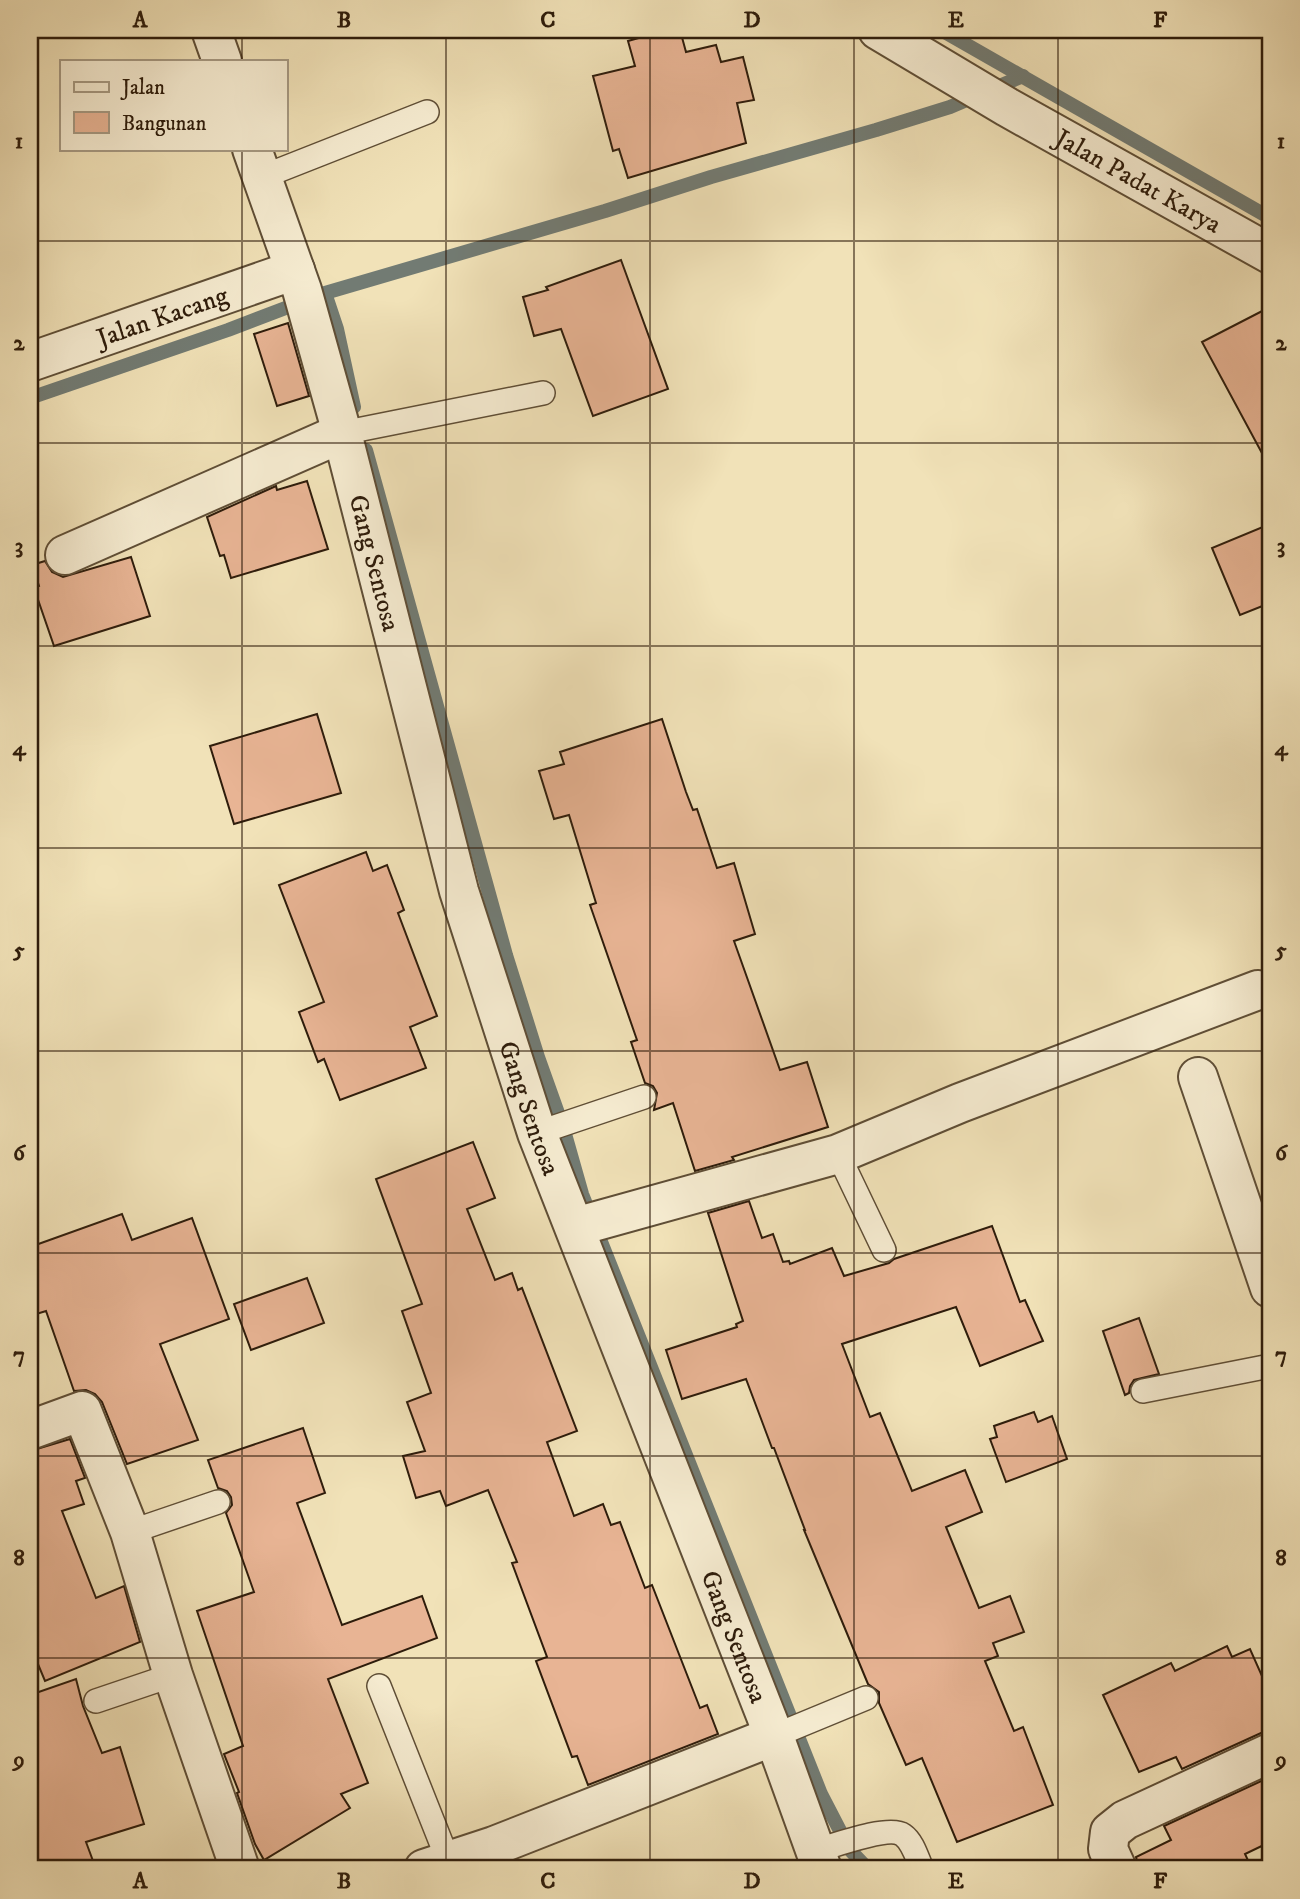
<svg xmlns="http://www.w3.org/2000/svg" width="1300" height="1899" font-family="'IM FELL DW Pica',serif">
<rect width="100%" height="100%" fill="#f1e2b8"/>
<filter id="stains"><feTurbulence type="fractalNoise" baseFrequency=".00286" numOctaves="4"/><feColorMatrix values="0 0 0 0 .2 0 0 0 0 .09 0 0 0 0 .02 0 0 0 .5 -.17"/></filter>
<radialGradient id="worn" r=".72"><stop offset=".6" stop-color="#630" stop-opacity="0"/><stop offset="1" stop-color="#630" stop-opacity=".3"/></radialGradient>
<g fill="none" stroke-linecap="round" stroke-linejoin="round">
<g stroke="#727b73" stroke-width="14">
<path d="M941,30L1270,218"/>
<path d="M30,398L228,330L304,301"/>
<path d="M354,407L337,329L325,293L605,211L711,177L876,130L950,107L1023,76"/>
<path d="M366,450L506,955L538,1057L563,1127L582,1194L821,1794L850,1850L868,1869"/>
</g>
</g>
<g fill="#e8b494" stroke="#2e1c0b" stroke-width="2">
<path d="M667,30H680L686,52L716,45L721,62L743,57L754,100L737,103L746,143L628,178L619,149L613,151L593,76L635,66L628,41Z"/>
<path d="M621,260L668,389L593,416L561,329L534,336L523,297L548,290L546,287Z"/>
<path d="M1270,307V468L1202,342Z"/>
<path d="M288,323L309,396L277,406L254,334Z"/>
<path d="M307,481L328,549L231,578L224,555L220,556L207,517L276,486L277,490Z"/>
<path d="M1270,524V603L1240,615L1212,548Z"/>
<path d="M131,557L150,616L54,646L34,588L39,586L32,565L45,561L52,572L63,577Z"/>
<path d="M317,714L341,793L234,824L210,746Z"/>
<path d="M662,719L686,792L693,810L697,809L717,868L734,863L755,934L734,941L780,1070L807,1062L828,1127L732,1157L734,1160L695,1171L673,1103L654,1110L657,1093L653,1086L645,1083L631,1042L637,1040L590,905L596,903L569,815L554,819L539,771L564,764L560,752Z"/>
<path d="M366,852L373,871L387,865L404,910L398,913L437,1016L410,1027L426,1068L340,1100L324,1059L318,1062L299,1012L324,1002L279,885Z"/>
<path d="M473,1142L495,1198L467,1209L495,1280L512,1273L518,1290L522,1288L577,1431L547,1442L574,1516L603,1504L611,1525L620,1522L645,1588L652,1585L700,1708L707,1705L718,1734L588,1785L577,1756L572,1757L536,1661L547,1657L512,1563L517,1562L488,1490L446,1506L440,1491L416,1498L403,1456L425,1451L407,1402L431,1393L402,1311L422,1304L376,1179Z"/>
<path d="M749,1201L762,1238L773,1234L783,1262L789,1261L790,1264L832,1248L844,1276L889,1263L894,1259L992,1226L1020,1302L1025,1300L1043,1341L980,1366L956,1307L842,1344L870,1417L880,1413L912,1491L965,1470L982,1512L946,1527L979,1608L1010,1596L1024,1632L993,1643L998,1656L985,1661L1014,1731L1023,1727L1053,1805L957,1842L922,1758L906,1765L879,1703V1692L868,1684L804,1530H805L774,1448H772L746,1379L682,1399L666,1350L737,1327L736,1324L743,1321L708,1213Z"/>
<path d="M122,1214L132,1240L192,1218L229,1319L160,1344L198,1440L127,1464L102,1402L95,1394L86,1390L74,1391L46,1311L30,1316V1247Z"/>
<path d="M307,1278L324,1323L251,1350L234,1304Z"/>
<path d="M1139,1318L1159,1374L1134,1380L1130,1386L1129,1393L1125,1395L1103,1331Z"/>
<path d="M1034,1412L1038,1422L1052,1416L1067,1459L1006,1482L990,1439L997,1437L994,1426Z"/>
<path d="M303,1428L325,1493L297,1503L342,1625L422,1596L437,1638L328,1679L368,1783L341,1794L350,1808L264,1860L255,1844L237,1793L239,1792L224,1754L243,1746L197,1611L254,1592L226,1513L232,1505L231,1497L227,1491L218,1488L208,1460Z"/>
<path d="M70,1439L85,1478L76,1481L84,1504L62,1511L96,1598L124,1586L140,1642L45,1681L30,1645V1451Z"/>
<path d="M1227,1646L1232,1657L1250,1649L1270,1694V1731L1261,1733L1182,1769L1176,1757L1139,1772L1103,1695L1171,1663L1175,1671Z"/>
<path d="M76,1679L83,1706L102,1753L120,1747L144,1824L86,1842L96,1869H30V1695Z"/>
<path d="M1270,1777V1842L1245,1854L1252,1869H1139L1136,1857L1171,1840L1164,1826Z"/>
</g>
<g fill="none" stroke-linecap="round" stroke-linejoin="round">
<defs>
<g id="service">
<path d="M262,177L427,112"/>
<path d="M342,433L543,393"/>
<path d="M537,1133L644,1097"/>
<path d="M838,1154L884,1250"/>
<path d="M1143,1391L1270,1366"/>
<path d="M130,1532L218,1502"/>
<path d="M379,1686L448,1860"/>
<path d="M96,1701L173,1675"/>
<path d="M774,1736L866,1698"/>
<path d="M815,1851C833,1846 889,1825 903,1835C913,1842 917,1858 922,1869"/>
</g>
<g id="minor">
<path d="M211,30L222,61"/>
<path id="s1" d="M878,30L1007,107L1270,254"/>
<path id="s2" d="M252,149L302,290L342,433L459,891L537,1133L774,1736L822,1869"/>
<path id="s3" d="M30,362L295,270"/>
<path d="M65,555L342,433"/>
<path d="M1198,1077L1270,1288"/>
<path d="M575,1227L838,1154L960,1103L1258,990"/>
<path d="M30,1430L82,1411L130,1532L173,1675L240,1869"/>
<path d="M424,1869L494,1846L774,1736"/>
<path d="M1117,1869L1108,1849L1110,1832L1125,1820L1270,1753"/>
</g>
</defs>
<use href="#service" stroke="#5f4e36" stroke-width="26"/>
<use href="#minor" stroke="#5f4e36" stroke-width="42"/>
<use href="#service" stroke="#f6ecd1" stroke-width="23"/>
<use href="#minor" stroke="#f6ecd1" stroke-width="38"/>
</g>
<path fill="none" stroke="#2e1c0b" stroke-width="2" stroke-opacity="0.55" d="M242,30V61M446,30V1869M650,30V1869M854,30V1869M1058,30V1869M242,149V1869M30,241H1270M30,443H1270M30,646H1270M30,848H1270M30,1051H1270M30,1253H1270M30,1456H1270M30,1658H1270"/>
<g text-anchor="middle" stroke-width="6" stroke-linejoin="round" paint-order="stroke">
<g font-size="26" fill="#2e1c0b" stroke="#f6ecd1">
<text dy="9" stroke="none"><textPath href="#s1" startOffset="301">Jalan Padat Karya</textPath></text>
<text dy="9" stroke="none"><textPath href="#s3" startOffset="140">Jalan Kacang</textPath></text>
<text dy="9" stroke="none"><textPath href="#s2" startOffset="432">Gang Sentosa</textPath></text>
<text dy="9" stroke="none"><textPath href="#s2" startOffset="999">Gang Sentosa</textPath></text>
<text dy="9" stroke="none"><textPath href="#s2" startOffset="1566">Gang Sentosa</textPath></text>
</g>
</g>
<rect width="1300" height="1899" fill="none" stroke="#f1e2b8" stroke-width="77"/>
<rect x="60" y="60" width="228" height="91" fill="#f6ecd1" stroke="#a69982" stroke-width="2"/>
<rect x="74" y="82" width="35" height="10" fill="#f6ecd1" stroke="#a69982" stroke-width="2"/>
<text x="122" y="94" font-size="21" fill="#2e1c0b">Jalan</text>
<rect x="74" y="112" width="35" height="21" fill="#e8b494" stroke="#a69982" stroke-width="2"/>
<text x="122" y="130" font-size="21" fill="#2e1c0b">Bangunan</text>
<rect x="38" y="38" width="1224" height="1822" fill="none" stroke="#2e1c0b" stroke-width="2.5"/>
<g font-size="23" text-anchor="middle" font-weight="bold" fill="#2e1c0b">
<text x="140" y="27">A</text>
<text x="344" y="27">B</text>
<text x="548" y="27">C</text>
<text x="752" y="27">D</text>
<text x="956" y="27">E</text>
<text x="1160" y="27">F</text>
<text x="19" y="148">1</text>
<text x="1281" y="148">1</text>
<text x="19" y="350">2</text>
<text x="1281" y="350">2</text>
<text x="19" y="553">3</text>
<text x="1281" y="553">3</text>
<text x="19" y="755">4</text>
<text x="1281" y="755">4</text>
<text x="19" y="957">5</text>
<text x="1281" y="957">5</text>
<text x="19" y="1160">6</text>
<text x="1281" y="1160">6</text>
<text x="19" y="1362">7</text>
<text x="1281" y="1362">7</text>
<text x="19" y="1565">8</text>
<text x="1281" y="1565">8</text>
<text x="19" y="1767">9</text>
<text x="1281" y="1767">9</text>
<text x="140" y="1888">A</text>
<text x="344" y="1888">B</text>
<text x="548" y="1888">C</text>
<text x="752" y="1888">D</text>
<text x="956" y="1888">E</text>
<text x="1160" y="1888">F</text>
</g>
<rect width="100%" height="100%" filter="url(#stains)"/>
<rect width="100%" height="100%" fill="url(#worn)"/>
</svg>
